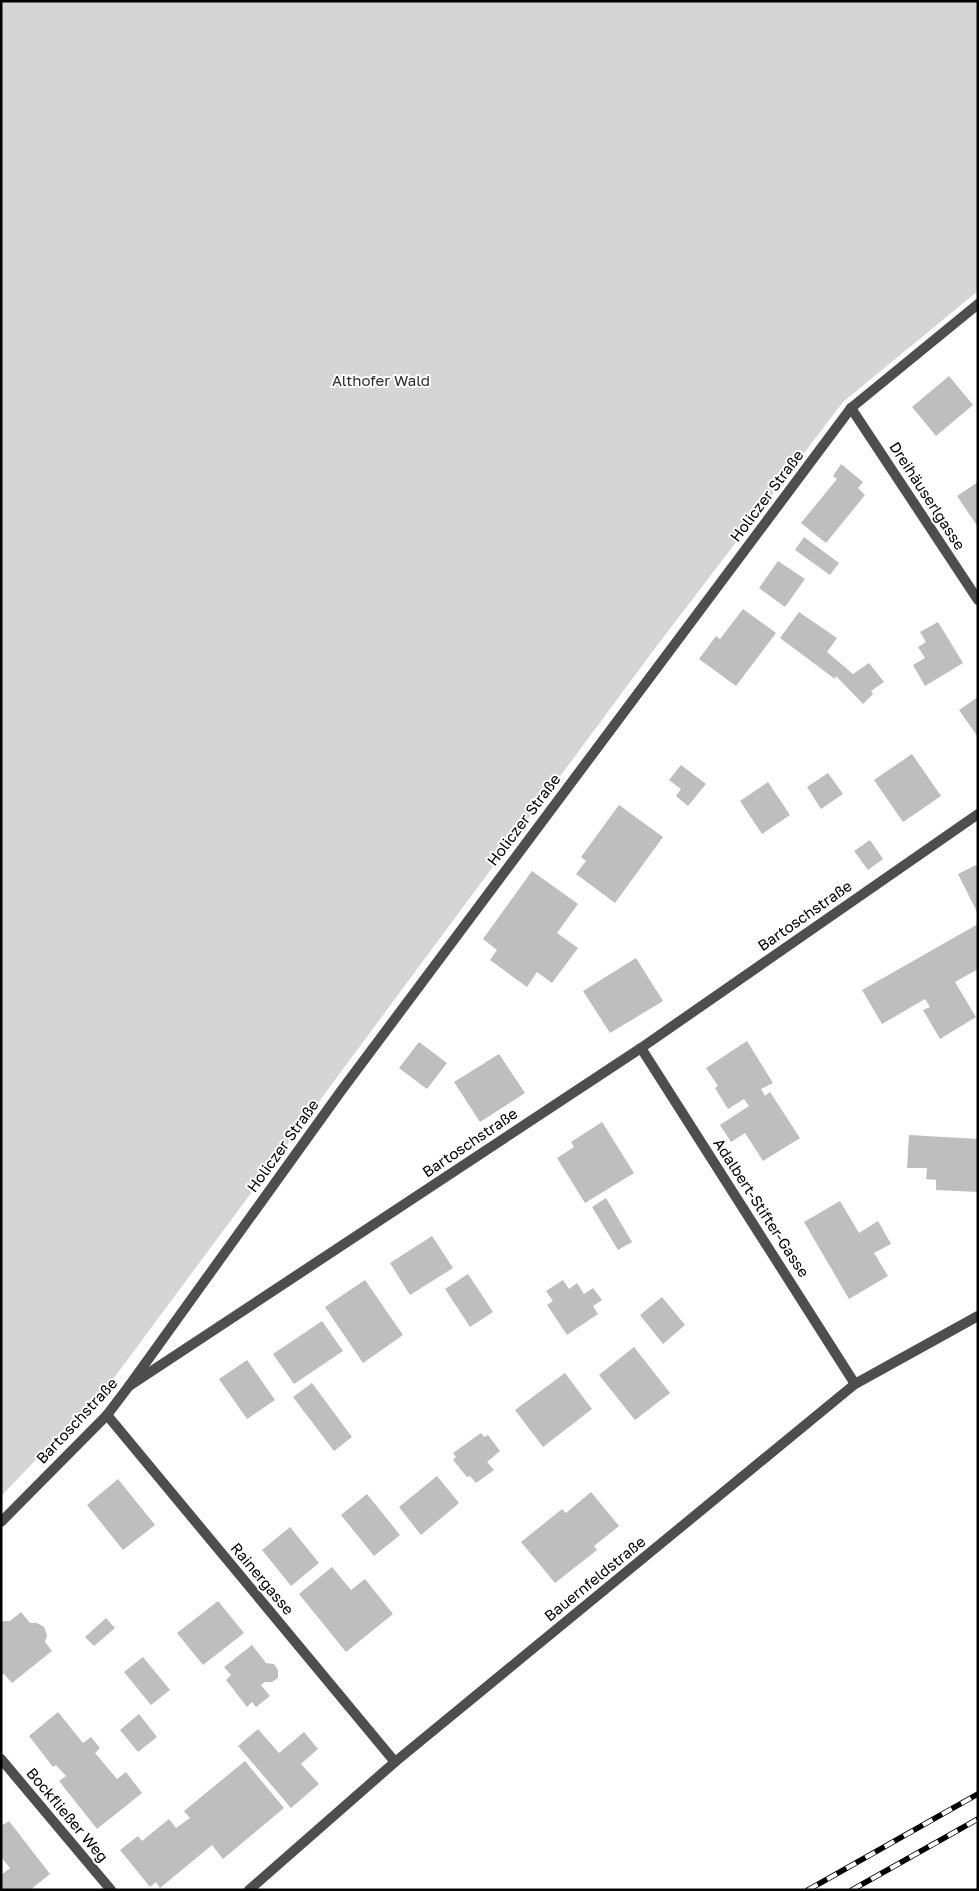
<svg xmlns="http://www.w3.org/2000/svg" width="979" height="1891" font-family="'Golos Text',sans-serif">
<rect width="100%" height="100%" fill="#fff"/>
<path fill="#d5d5d5" d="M1,1H978V291L843,402L653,651L111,1382L1,1496Z"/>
<g fill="#bebebe">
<path d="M949,376L973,405L936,436L912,407Z"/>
<path d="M841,464L863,482L858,488L865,495L826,543L801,523L837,479L833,476Z"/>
<path d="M978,482V527L957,496Z"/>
<path d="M804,537L839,563L830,575L795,550Z"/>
<path d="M778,561L805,579L785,607L759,588Z"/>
<path d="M743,609L776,633L736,686L699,659L716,636L720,639Z"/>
<path d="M799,612L837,638L827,652L853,674L869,663L884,682L871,691L873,694L863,704L836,676L835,679L780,638Z"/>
<path d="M938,622L963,663L925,686L913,665L925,658L918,647L926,642L920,632Z"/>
<path d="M978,697V737L959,710Z"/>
<path d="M912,754L941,796L903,822L874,780Z"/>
<path d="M681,765L706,784L688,806L676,796L681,789L669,780Z"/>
<path d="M828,773L843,794L821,809L807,787Z"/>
<path d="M768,782L790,815L762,834L740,801Z"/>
<path d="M619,805L663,837L615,903L576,874L586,861L581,857Z"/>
<path d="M870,840L883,859L868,870L854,851Z"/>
<path d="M976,865L978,868V914L958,874Z"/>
<path d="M532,871L578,904L557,933L578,948L552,983L537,972L527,987L490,960L497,950L483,939Z"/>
<path d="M978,924V969L955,982L976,1017L940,1039L923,1010L930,1007L925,999L882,1024L862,990Z"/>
<path d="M636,958L663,1001L610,1033L583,991Z"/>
<path d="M747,1041L773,1083L761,1089L765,1096L770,1092L800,1138L763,1161L745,1133L731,1142L720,1125L749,1106L744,1099L728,1109L715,1088L718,1086L706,1068Z"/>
<path d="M419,1042L447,1063L427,1089L399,1068Z"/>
<path d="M499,1054L525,1093L480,1122L454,1082Z"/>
<path d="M602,1122L634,1173L585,1203L557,1158L574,1147L571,1142Z"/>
<path d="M909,1135L978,1139L977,1192L936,1190V1180L926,1179L927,1168H907Z"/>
<path d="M606,1198L632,1242L618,1250L592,1207Z"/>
<path d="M840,1201L859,1233L878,1221L891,1244L874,1253L888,1276L849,1299L804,1222Z"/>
<path d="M432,1236L453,1268L410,1295L390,1263Z"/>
<path d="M468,1274L493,1312L470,1327L445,1289Z"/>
<path d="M365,1280L403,1335L363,1363L325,1307Z"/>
<path d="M563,1280L569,1289L577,1283L584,1294L593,1288L602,1300L593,1306L598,1314L567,1335L547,1305L553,1301L546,1291Z"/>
<path d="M662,1297L685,1325L663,1344L640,1315Z"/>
<path d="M322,1321L343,1351L294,1384L273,1354Z"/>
<path d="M634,1347L670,1393L635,1420L599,1375Z"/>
<path d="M247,1360L275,1400L247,1419L219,1379Z"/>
<path d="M565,1373L592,1409L543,1447L515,1410Z"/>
<path d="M312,1383L352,1437L334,1451L293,1397Z"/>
<path d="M481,1433L484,1437L488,1435L500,1451L487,1462L494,1470L476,1483L470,1476L467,1477L453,1460L456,1457L453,1453Z"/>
<path d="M437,1476L459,1503L421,1535L399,1507Z"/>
<path d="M118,1479L155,1525L123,1550L87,1505Z"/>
<path d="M591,1492L619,1526L594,1546L597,1550L555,1583L521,1542L562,1509L566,1513Z"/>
<path d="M367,1494L400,1535L374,1556L341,1515Z"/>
<path d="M290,1527L319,1563L291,1586L262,1550Z"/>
<path d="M332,1567L351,1590L365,1579L393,1614L346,1652L299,1594Z"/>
<path d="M218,1601L244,1633L203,1665L177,1633Z"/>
<path d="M21,1612L30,1623H37L44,1627L47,1635L45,1642L52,1651L12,1683L4,1674H1V1621H10Z"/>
<path d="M106,1618L115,1628L94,1646L85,1637Z"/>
<path d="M252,1645L266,1663L274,1664L278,1670V1678L272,1682H265L261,1685L270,1696L256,1707L252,1702L247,1707L226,1680L231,1675L224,1667Z"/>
<path d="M143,1657L170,1690L151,1705L124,1672Z"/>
<path d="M58,1712L83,1743L91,1737L100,1748L95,1753L117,1779L126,1772L142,1793L97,1829L59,1781L66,1776L56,1765L53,1767L29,1736Z"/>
<path d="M139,1714L157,1737L138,1752L120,1730Z"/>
<path d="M258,1729L279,1753L304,1732L318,1749L301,1764L319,1784L291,1808L238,1746Z"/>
<path d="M245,1761L284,1808L223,1859L212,1845L160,1888L156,1882L150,1887L120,1850L138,1836L142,1841L169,1819L176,1828L190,1818L184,1811Z"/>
<path d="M9,1821L50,1874L30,1890H1V1875L10,1868L1,1857V1826Z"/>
</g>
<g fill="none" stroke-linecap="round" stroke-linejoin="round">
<g stroke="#4e4e4e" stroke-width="10">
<path d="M851,408L978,600"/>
<path d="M641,1048L855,1384"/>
<path d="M129,1386L341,1091L851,408L978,304"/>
<path d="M107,1415L395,1762"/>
<path d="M1,1522L107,1415L129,1386L641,1048L978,814"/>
<path d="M1,1759L111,1890"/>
<path d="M249,1890L395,1762L855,1384L978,1316"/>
</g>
<defs>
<g id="rail">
<path d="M808,1890L978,1794"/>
<path d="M852,1890L978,1819"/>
</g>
</defs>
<use href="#rail" stroke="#000" stroke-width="5.5"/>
<use href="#rail" stroke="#fff" stroke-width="4" stroke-dasharray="11" stroke-linecap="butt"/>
</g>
<g text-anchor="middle" stroke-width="4" stroke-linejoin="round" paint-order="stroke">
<g font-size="15" fill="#2c2c2c" stroke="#fff">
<text x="381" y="386">Althofer Wald</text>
</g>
<g font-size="15" fill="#000" stroke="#fff">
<text transform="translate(767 496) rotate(-53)" y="5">Holiczer Straße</text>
<text transform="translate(927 496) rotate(57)" y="5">Dreihäuserlgasse</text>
<text transform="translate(524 820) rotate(-53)" y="5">Holiczer Straße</text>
<text transform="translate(805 916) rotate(-35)" y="5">Bartoschstraße</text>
<text transform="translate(470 1143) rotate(-34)" y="5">Bartoschstraße</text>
<text transform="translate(283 1146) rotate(-54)" y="5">Holiczer Straße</text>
<text transform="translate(761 1208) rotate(57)" y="5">Adalbert-Stifter-Gasse</text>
<text transform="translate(77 1421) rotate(-47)" y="5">Bartoschstraße</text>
<text transform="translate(262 1579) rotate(50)" y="5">Rainergasse</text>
<text transform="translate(595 1579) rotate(-39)" y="5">Bauernfeldstraße</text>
<text transform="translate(67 1815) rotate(50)" y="5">Bockfließer Weg</text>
</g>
</g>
<rect width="979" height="1891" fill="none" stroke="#000000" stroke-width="5"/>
</svg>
